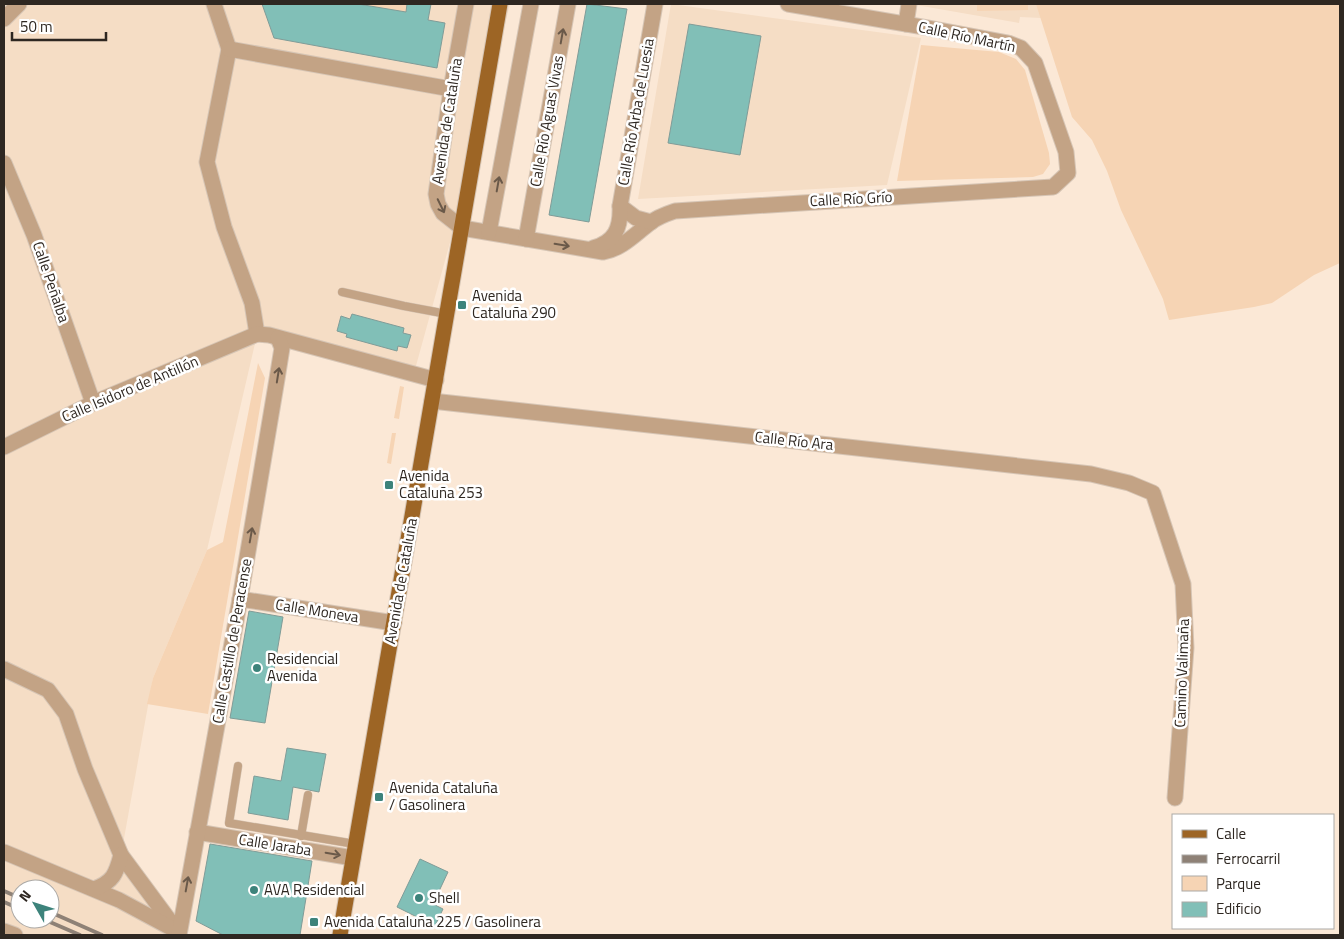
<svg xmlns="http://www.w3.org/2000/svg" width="1344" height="939" font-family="'Titillium Web',sans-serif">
<rect width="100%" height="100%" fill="#fbe8d6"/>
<g fill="#f5ddc5" fill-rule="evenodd">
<path d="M4,4H510L454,228L414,373L257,335L207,550L153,678L121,855L178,935H4ZM20,889H50V919H20Z"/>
<path d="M671,4L921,38L887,185L638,199Z"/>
<path d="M916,4H1037L1041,18L1020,17L1019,23L916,5Z"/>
</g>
<g fill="#f6d4b4">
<path d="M358,4H407L406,12Z"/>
<path d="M977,4H1028V10L977,11Z"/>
<path d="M1036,4H1340V263L1314,275L1272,303L1254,307L1169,320L1163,299L1121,210L1107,171L1092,140L1072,117Z"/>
<path d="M921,45L999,52L1016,59L1025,70L1049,153L1050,164L1043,174L1033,177L897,181Z"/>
<path d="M258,363L265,378L208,714L147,704L153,678L207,550L223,542Z"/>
<path d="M400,386L404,387L399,419L394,418Z"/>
<path d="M392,433H396L391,464L387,463Z"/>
</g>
<g fill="#81bfb7" stroke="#809c98">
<path d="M262,4H358L406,12L407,4H431L428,20L445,23L437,68L274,38Z"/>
<path d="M587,4L627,9L589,222L549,215Z"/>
<path d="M689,24L761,36L740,155L668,143Z"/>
<path d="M352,314L404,328L403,333L411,335L407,348L398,346L397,351L346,337L347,334L337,331L341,316L350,319Z"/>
<path d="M249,611L283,617L265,723L230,718Z"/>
<path d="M287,748L326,754L319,792L293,787L288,820L248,813L254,776L281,781Z"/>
<path d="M210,844L312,861L300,935H223L196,921Z"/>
<path d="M420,859L448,872L433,904L443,909L435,926L397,907Z"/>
</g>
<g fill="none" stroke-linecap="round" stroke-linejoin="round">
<defs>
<g id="lane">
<path d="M342,292L404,306L447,314"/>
<path d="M238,766L229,823L355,844"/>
<path d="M301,836L308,795"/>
</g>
<g id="street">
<path d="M214,4L229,49L207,162L224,227L252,303L257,334"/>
<path d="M466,4L451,89L436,194L438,204L443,213L462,228L603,252C622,249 635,234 650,223C657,217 666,214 675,211L1053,187L1068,173L1066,152L1035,63L1021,48L1008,43L923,27L788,4"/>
<path d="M4,19L19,4"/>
<path d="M906,24L909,4"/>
<path d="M229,49L451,89"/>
<path d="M4,163L34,235L93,403"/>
<path d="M620,206L636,218L651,222"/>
<path d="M489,232L531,4"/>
<path d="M526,239L568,4"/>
<path d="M593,248C615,242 621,228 620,206L655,4"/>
<path d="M432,401L1091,474L1129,483L1153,493L1183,584L1186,648L1175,798"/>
<path d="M4,447L93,403L257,334L269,335L436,380"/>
<path d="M240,599L394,623"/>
<path d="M4,669L48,690L66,714L85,769L121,855L178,932"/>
<path d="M197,832L353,858"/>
<path d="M4,852L119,900L173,929"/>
<path d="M94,889C113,882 116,874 121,855"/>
<path d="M4,931L15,935"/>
<path d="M179,935L240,599L277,379L282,348L278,338"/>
</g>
<path id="primary" d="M340,935L500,4"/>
</defs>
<use href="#lane" stroke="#d6c5b5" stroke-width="9"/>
<use href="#street" stroke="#d6c5b5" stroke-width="17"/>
<use href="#primary" stroke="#d6c5b5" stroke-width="17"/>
<use href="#lane" stroke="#c3a385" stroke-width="8"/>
<use href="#street" stroke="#c3a385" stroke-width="15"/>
<use href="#primary" stroke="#9d6525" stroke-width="15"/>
<g stroke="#8e8176" stroke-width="4">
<path d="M4,891L20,898"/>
<path d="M4,902L20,909"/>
<path d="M50,912L102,935"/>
<path d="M43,919L80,935"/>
</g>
</g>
<defs><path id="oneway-shaft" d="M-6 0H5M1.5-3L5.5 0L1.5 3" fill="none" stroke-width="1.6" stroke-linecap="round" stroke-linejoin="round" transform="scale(1.25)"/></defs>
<g stroke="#6a5949">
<use href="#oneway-shaft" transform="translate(562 36) rotate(-80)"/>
<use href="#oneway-shaft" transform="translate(498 184) rotate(-80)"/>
<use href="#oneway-shaft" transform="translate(441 206) rotate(64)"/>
<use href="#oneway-shaft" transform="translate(562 245) rotate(9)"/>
<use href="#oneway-shaft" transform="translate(278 375) rotate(-81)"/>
<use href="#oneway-shaft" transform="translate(251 535) rotate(-80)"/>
<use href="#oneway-shaft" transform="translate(333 854) rotate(10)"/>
<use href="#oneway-shaft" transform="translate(187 884) rotate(-80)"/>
</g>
<g fill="#3d837b" stroke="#fff" stroke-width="2">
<rect x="457" y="300" width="10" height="10" rx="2.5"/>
<rect x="384" y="480" width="10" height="10" rx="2.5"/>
<circle cx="257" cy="668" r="5"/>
<rect x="374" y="792" width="10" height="10" rx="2.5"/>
<circle cx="254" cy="890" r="5"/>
<circle cx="419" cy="898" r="5"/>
<rect x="309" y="917" width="10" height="10" rx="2.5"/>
</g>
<g text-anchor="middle" stroke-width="5" stroke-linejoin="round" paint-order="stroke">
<g font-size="15" fill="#2e2721" stroke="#fff">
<text transform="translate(967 37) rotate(12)" y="5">Calle Río Martín</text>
<text transform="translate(636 112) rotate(-80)" y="5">Calle Río Arba de Luesia</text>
<text transform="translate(447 121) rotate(-81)" y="5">Avenida de Cataluña</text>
<text transform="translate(547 121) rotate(-80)" y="5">Calle Río Aguas Vivas</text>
<text transform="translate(851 199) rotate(-3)" y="5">Calle Río Grío</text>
<text transform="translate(51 282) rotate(71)" y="5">Calle Peñalba</text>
<text transform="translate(130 389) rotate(-23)" y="5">Calle Isidoro de Antillón</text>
<text transform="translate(794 441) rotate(6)" y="5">Calle Río Ara</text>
<text transform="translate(401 581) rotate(-80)" y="5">Avenida de Cataluña</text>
<text transform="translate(317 611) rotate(9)" y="5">Calle Moneva</text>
<text transform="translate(232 641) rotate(-80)" y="5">Calle Castillo de Peracense</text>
<text transform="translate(1182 673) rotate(-88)" y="5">Camino Valimaña</text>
<text transform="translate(275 845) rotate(9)" y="5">Calle Jaraba</text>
</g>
<g font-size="15" fill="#2e2721" stroke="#fff" text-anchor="start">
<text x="472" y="301">Avenida<tspan x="472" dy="17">Cataluña 290</tspan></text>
<text x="399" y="481">Avenida<tspan x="399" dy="17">Cataluña 253</tspan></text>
<text x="267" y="664">Residencial<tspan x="267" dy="17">Avenida</tspan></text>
<text x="389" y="793">Avenida Cataluña<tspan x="389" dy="17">/ Gasolinera</tspan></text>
<text x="264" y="895">AVA Residencial</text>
<text x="429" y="903">Shell</text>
<text x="324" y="927">Avenida Cataluña 225 / Gasolinera</text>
</g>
</g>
<rect width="1344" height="939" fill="none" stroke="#2e2721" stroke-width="10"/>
<rect x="1172" y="814" width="162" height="115" fill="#ffffff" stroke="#aba9a6"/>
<rect x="1182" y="830" width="25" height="8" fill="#9d6525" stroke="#aba9a6"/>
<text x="1216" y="839" font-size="15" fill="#2e2721">Calle</text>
<rect x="1182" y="855" width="25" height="8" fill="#8e8176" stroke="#aba9a6"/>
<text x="1216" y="864" font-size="15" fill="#2e2721">Ferrocarril</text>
<rect x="1182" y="876" width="25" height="15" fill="#f6d4b4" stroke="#aba9a6"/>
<text x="1216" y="889" font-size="15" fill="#2e2721">Parque</text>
<rect x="1182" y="902" width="25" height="15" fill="#81bfb7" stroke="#aba9a6"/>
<text x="1216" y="914" font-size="15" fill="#2e2721">Edificio</text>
<g transform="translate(35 904) rotate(309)"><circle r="24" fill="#ffffff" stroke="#aba9a6"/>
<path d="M0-4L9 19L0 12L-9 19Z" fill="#3d837b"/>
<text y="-8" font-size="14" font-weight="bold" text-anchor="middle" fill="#2e2721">N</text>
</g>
<path d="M12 32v8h94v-8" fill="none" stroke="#2e2721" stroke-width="2.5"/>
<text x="20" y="32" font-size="15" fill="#2e2721" stroke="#ffffff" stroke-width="4" paint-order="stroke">50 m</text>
</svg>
